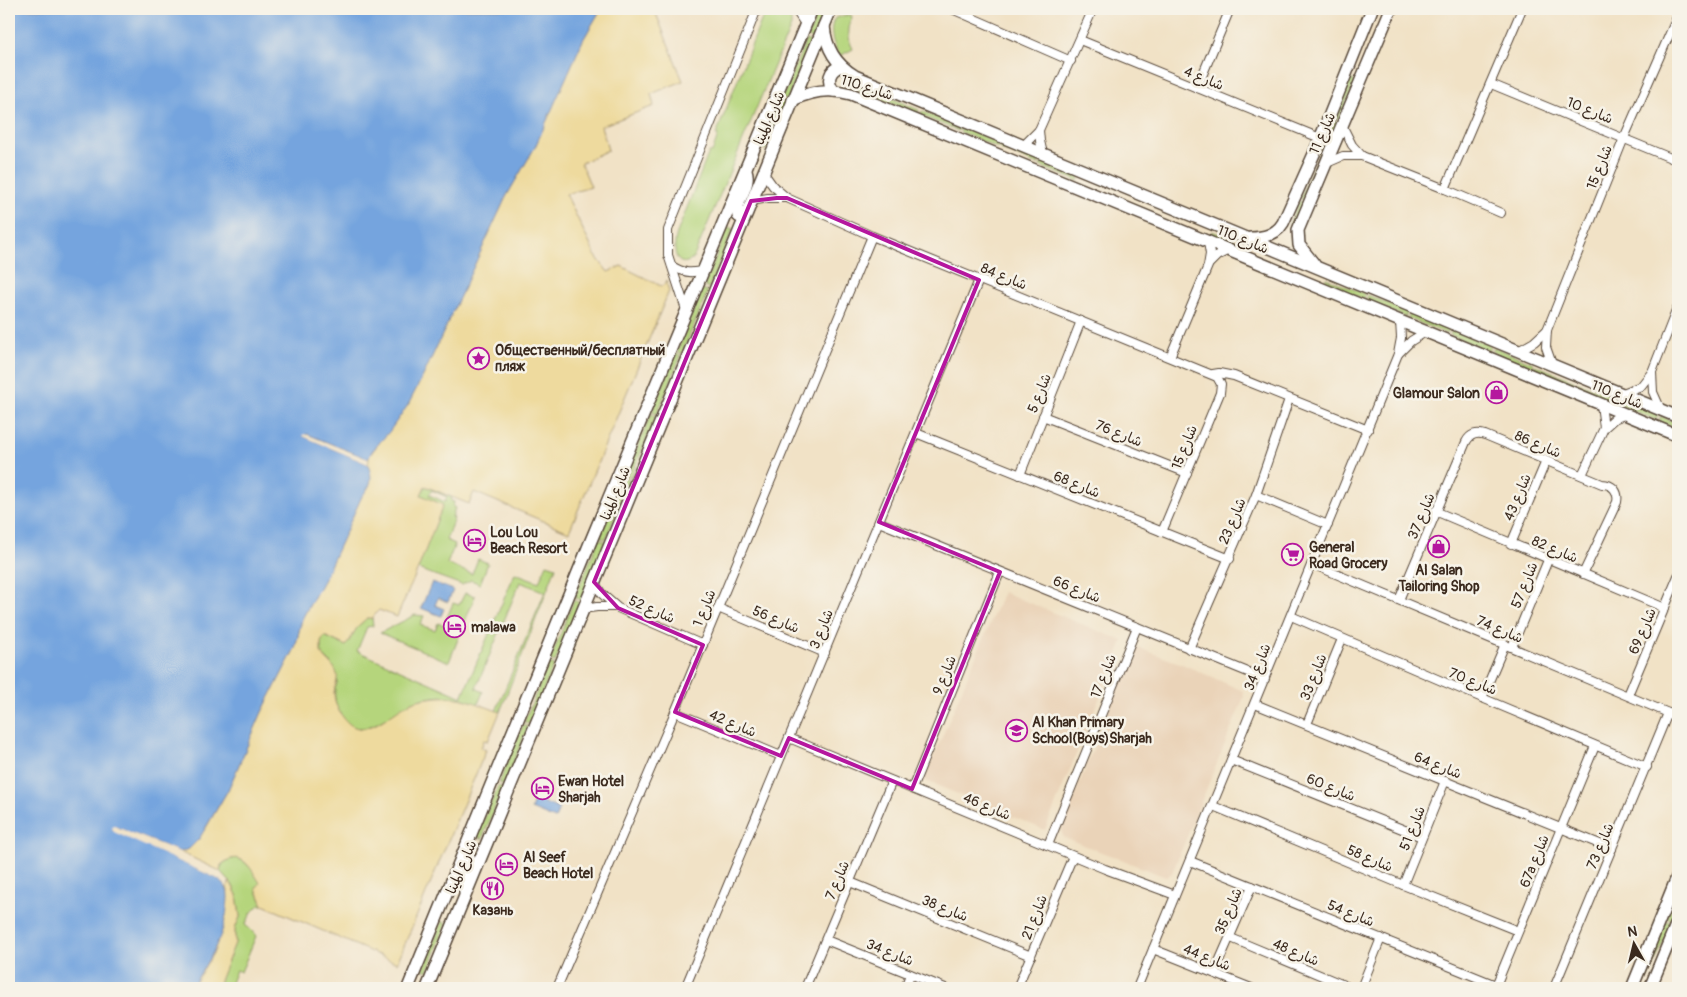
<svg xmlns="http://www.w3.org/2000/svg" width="1687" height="997" font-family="Pangolin,'Playpen Sans Arabic',sans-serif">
<rect width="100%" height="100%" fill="#f7f3e8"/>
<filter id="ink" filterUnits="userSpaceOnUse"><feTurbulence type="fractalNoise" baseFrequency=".02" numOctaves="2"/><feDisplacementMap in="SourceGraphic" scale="10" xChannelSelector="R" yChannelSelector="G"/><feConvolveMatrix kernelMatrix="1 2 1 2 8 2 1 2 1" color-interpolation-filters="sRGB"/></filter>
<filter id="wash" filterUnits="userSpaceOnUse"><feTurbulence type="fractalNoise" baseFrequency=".0096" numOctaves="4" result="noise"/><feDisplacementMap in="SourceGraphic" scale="20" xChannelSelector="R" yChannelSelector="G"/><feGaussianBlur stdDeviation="1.12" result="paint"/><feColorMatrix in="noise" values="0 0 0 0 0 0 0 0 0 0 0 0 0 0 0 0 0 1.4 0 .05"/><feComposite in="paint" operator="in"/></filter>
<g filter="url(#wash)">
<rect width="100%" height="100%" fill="#f1e2c6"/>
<g fill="#ead3b8">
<path d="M1003,592L1123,641L1045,830L924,780Z"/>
<path d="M1139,648L1182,664L1243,691L1244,697L1172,873L1166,877L1063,837L1061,830L1133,649Z"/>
</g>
<g fill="#b5d57c" stroke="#78804d" fill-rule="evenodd">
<path d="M770,9C783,8 792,11 791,26L693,259C673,272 673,245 677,233L709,152L712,153L718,136L716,135L761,21L766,12Z"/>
<path d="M819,9H825L813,39L808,37Z"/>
<path d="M848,15H851L852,17C848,28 847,38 853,49L840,56C833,46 828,29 835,18Z"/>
<path d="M806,40L811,42L787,100L782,98Z"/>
<path d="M1350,79L1355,82L1339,119L1334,117Z"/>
<path d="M855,83L880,94L877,98L853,88Z"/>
<path d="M882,94L919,110L917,114L880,99Z"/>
<path d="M780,101L785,103L766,150L761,148Z"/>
<path d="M922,111L960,127L958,131L920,115Z"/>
<path d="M1333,119L1338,122L1322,160L1317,158Z"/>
<path d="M962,128L1000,143L998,148L960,132Z"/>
<path d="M1003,144L1040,160L1038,165L1000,149Z"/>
<path d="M1316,160L1321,162L1305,200L1300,198Z"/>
<path d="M1043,161L1080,176L1078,181L1040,166Z"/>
<path d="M1299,201L1304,203L1294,227L1289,225Z"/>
<path d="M728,227L733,229L709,288L704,286Z"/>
<path d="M1212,231L1248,246L1246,251L1210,236Z"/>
<path d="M1326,278L1365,294L1364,299L1324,283Z"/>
<path d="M702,289L708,291L682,354L677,352Z"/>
<path d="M1368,295L1408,312L1405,317L1366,300Z"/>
<path d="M1410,313L1449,329L1447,334L1408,318Z"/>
<path d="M1452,330L1491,346L1489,351L1450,335Z"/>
<path d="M1494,347L1533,363L1531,368L1492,352Z"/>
<path d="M676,354L681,356L657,414L652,412Z"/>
<path d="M1535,365L1575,381L1573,386L1533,369Z"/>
<path d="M1577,382L1617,398L1615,403L1575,387Z"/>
<path d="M1619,399L1658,415L1656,420L1617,404Z"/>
<path d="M651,414L656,416L631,477L626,475Z"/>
<path d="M1661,416L1678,424V429L1659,421Z"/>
<path d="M625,477L630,479L606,539L600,537Z"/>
<path d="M425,486L452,498L451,501L454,502L453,507L455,508L452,517L454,518L446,540L455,544L447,564L472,574L478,559L488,563L480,584L471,580L462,585L418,569L443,505L421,495ZM432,490L447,497L445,502L429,495Z"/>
<path d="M599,539L605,541L581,600L575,597Z"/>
<path d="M547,564L556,567L500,712L496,711L545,592L520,582L476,688L483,692L478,704C458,695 439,694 418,700C393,707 359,751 339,712C336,706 334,697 335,690C335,687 337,685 337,682C337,677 332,665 329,661C326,658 323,656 321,652V642L324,636L346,646L358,626L367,618H372L373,626L367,627L357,651L462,697L515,573L539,582Z"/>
<path d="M465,593L475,596L449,662L380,633L415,615L424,616L420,625L435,630L438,623L444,625L453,603L459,605Z"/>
<path d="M574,600L579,603L555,662L550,660Z"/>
<path d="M549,663L554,665L529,724L524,722Z"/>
<path d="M523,725L528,727L504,785L499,783Z"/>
<path d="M498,786L503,788L482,839L477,836Z"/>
<path d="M237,858C249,863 254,872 260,883L256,889L263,905H259L252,912L245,925L251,930L256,936L241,972L236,970L229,988H217L235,943V928L240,917L237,895L232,884L220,871C221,862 229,859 237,858Z"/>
<path d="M1678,890V905L1672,920L1667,918Z"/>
<path d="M442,921L447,923L428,971L423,969Z"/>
<path d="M1666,921L1671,923L1648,979L1643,977Z"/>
</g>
<g fill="#eeda9e" stroke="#94825e">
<path d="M601,9H661L655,11L683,81L651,94L654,106L601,126L608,150L581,163L591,187L566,194L595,255L608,272L621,266L661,286L664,285L666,281L669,291L569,532L474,492L469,504L425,486L421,495L443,505L418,569L397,617L379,610L376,613L372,619V618H367L358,626L346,646L325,636L321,642V652C325,660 334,664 337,674C338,681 335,686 334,692C334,701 338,711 343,717C363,745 388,713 408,704C417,699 428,698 438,697C462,695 477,704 500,712L488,741L484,740L481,748L486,750L397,963L263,905L256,888L260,883C250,867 241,848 221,865L220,871L180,852L189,849L206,828L228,790L262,712L295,648L302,619L325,577L362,496C379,475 364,473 370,455L408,405L424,374L506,197L535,147L583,40Z"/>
<path d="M230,881L237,895L240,917L235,928V943L217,988H192L215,950L228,891L227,887Z"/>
</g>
<g fill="#75a4de" stroke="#58677e">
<path d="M9,9H601L583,40L535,147L506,197L424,374L408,405L389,432L372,451L368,459L307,434L303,436L368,464C373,480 372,484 362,496L325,577L302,619L295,648L262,712L228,790L199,839L189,849L180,852L116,827L112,830L216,878C229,886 229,893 227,908C224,940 207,960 192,988H9Z"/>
<path d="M432,582L453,590L448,602L438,598L435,605L444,609L441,616L421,608Z"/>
<path d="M535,799L559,809L555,819L531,809Z"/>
</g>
<g fill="#f1e2c6">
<path d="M304,434L368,459V464L305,437L303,436Z"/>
<path d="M114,826L180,852L183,853L179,854L114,829L217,876L226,882L228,884L227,887L224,883L216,878L114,832L112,828Z"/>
</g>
</g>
<g filter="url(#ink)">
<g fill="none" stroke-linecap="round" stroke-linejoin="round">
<defs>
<g id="street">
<path d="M795,9L805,24"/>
<path d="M952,9L1071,61"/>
<path d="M1080,40L1320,138"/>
<path d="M1491,84L1678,161"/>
<path d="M1197,88L1230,9"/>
<path d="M1342,125L1352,145L1362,156"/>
<path d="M1039,130L1040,141L1043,154"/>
<path d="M1023,146L1039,130L1093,9"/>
<path d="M1327,163L1343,156H1362L1445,189L1501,213"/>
<path d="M763,172L773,186L787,198L872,236L1217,377L1221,384L1220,393L1162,532"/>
<path d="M1445,189L1522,9"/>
<path d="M751,201L768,198H787"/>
<path d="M1209,264L1217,256L1229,250"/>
<path d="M672,266C683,273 692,274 703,270"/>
<path d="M686,310L668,255V230L757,9"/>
<path d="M1518,351L1534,342L1547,330"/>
<path d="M1398,354L1411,341L1427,331"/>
<path d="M1170,357L1208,266L1210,254L1208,242"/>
<path d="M1552,364L1546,347L1547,330L1624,138L1678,15"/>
<path d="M1652,372L1653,392L1661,410"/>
<path d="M1213,374L1219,373L1234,376L1368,430"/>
<path d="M1623,393L1641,386L1652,372L1678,306"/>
<path d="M1601,404L1604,428"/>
<path d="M1043,416L1187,473"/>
<path d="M916,433L1230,559"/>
<path d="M1020,475L1081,321"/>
<path d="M1582,475L1604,428L1614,419L1626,414"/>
<path d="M1256,495L1328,525"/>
<path d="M1435,511L1665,608"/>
<path d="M879,522L1265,679"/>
<path d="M1511,544L1546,461"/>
<path d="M1312,564L1678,717"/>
<path d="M594,582L602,594L618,608L703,645"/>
<path d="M1399,600L1466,442C1470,434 1477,432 1485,435L1602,484C1613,484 1619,492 1617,502L1583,574"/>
<path d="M718,608L825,653"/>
<path d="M583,609L597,607H615"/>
<path d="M1291,616L1444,682L1647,767"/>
<path d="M1512,647L1548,560"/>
<path d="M1189,649L1256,495L1289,399"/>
<path d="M1628,695L1678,576"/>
<path d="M1482,698L1505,644"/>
<path d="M1255,704L1612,849"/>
<path d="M675,712L781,756"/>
<path d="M1307,724L1342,639"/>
<path d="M789,738L1105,869L1175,895"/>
<path d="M1231,760L1422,837"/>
<path d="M912,789L1000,572"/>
<path d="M1213,806L1403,885L1518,931"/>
<path d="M1048,845L1137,627"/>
<path d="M1190,861L1503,988"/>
<path d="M850,882L1031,956"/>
<path d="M1403,885L1445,781"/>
<path d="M1231,938L1351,988"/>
<path d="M826,940L945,988"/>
<path d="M1153,949L1251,988"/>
<path d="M1214,973L1252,886"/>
<path d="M557,988L675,712L872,236"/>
<path d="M685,988L979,280"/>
<path d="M805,988L892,781"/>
<path d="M905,988L910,974"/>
<path d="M1017,988L1073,856"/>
<path d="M1137,988L1398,354L1401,338L1400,321"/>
<path d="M1361,988L1381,938"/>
<path d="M1495,988L1595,746"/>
<path d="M1554,988L1668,713"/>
</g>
<g id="secondary">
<path d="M824,26C826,48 835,64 855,76L1678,417"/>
<path d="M834,91C826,81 829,70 841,66"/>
<path d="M793,100C812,90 831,88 851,94L1678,436"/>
<path d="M744,219L738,216C734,200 752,187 746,170"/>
<path d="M1250,238C1263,238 1276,235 1283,223L1314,154L1372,9"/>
<path d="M1314,264L1299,245L1298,230L1391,9"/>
<path d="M465,850C477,862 461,875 465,893"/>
<path d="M408,988L590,543L812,9"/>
<path d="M427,988L831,9"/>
<path d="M1632,988L1678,875"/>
<path d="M1650,988L1678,920"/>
</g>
</defs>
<use href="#street" stroke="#564637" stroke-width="10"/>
<use href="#secondary" stroke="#564637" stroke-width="14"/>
<use href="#street" stroke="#fff" stroke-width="8"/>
<use href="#secondary" stroke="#fff" stroke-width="11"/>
</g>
</g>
<path fill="none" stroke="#b5179e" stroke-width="4" stroke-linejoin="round" d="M777,198H787L979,280L879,522L1000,572L912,789L789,738L781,756L675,712L703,645L618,608L594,582L751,201Z"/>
<defs>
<symbol id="sight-ring" viewBox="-11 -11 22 22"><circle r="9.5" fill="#f7f3e8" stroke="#b5179e" stroke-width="1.5"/><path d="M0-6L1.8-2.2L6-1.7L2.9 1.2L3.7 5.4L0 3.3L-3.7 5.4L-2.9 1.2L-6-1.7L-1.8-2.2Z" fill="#b5179e"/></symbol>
<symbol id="shop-ring" viewBox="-11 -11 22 22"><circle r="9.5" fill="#f7f3e8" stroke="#b5179e" stroke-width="1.5"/><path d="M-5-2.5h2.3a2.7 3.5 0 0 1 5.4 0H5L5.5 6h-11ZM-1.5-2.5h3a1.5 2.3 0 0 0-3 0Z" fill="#b5179e"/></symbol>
<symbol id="hotel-ring" viewBox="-11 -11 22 22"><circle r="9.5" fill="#f7f3e8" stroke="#b5179e" stroke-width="1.5"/><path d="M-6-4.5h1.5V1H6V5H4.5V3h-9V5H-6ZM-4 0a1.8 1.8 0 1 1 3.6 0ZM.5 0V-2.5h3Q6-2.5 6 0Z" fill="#b5179e"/></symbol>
<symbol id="supermarket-ring" viewBox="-11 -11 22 22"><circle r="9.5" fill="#f7f3e8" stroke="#b5179e" stroke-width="1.5"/><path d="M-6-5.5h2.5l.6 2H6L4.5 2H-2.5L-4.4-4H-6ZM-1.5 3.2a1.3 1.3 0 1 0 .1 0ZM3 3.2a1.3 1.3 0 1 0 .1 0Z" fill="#b5179e"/></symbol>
<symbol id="school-ring" viewBox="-11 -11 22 22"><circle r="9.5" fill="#f7f3e8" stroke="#b5179e" stroke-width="1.5"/><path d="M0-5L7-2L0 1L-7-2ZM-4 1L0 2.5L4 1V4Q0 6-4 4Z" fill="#b5179e"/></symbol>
<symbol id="restaurant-ring" viewBox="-11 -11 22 22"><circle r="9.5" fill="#f7f3e8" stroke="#b5179e" stroke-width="1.5"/><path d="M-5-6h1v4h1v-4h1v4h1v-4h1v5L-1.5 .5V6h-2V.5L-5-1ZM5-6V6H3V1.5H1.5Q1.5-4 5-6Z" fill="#b5179e"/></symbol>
</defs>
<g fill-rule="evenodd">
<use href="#sight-ring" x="466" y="346" width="25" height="25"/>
<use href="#shop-ring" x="1484" y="380" width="25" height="25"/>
<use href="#hotel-ring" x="462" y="528" width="25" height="25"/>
<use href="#shop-ring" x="1426" y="534" width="25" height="25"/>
<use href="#supermarket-ring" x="1280" y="542" width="25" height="25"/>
<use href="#hotel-ring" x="442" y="614" width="25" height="25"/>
<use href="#school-ring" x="1004" y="718" width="25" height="25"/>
<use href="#hotel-ring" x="530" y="776" width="25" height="25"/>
<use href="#hotel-ring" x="494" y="852" width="25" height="25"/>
<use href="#restaurant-ring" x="480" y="876" width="25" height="25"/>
</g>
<g text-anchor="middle" stroke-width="5" stroke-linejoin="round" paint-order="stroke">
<g font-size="14" fill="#3b2a1e" stroke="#f7f3e8">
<text transform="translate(1204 78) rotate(22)" y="5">شارع 4</text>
<text transform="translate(867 87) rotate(18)" y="5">شارع 110</text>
<text transform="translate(1590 110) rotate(22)" y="5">شارع 10</text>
<text transform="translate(769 118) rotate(-67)" y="5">شارع المينا</text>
<text transform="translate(1322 133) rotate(-66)" y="5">شارع 11</text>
<text transform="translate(1599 167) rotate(-68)" y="5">شارع 15</text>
<text transform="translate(1243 239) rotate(22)" y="5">شارع 110</text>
<text transform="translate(1004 276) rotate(22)" y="5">شارع 84</text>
<text transform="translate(1039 393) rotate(-68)" y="5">شارع 5</text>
<text transform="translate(1617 394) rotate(22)" y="5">شارع 110</text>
<text transform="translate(1119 433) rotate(22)" y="5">شارع 76</text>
<text transform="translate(1538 444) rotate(23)" y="5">شارع 86</text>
<text transform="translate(1184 447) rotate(-68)" y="5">شارع 15</text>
<text transform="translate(1077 484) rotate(22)" y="5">شارع 68</text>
<text transform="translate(615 493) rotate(-68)" y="5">شارع المينا</text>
<text transform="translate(1517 497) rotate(-67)" y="5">شارع 43</text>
<text transform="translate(1421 516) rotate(-67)" y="5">شارع 37</text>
<text transform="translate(1232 521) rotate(-67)" y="5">شارع 23</text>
<text transform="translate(1555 549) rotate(23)" y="5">شارع 82</text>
<text transform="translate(1524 585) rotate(-68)" y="5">شارع 57</text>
<text transform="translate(1077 589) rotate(22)" y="5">شارع 66</text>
<text transform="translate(704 608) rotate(-68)" y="5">شارع 1</text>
<text transform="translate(652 609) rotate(24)" y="5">شارع 52</text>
<text transform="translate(776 619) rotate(23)" y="5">شارع 56</text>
<text transform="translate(821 629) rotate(-68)" y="5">شارع 3</text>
<text transform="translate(1500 629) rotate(23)" y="5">شارع 74</text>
<text transform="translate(1642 631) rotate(-67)" y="5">شارع 69</text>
<text transform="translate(1257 667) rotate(-68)" y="5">شارع 34</text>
<text transform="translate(944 675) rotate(-68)" y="5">شارع 9</text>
<text transform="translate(1103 676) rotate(-68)" y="5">شارع 17</text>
<text transform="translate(1313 677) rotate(-68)" y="5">شارع 33</text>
<text transform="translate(1473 681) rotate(22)" y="5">شارع 70</text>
<text transform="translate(733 723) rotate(23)" y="5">شارع 42</text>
<text transform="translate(1438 765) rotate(22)" y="5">شارع 64</text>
<text transform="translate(1331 787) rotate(22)" y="5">شارع 60</text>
<text transform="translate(987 806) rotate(23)" y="5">شارع 46</text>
<text transform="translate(1412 828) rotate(-68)" y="5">شارع 51</text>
<text transform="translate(1600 846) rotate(-67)" y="5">شارع 73</text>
<text transform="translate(1370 858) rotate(23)" y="5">شارع 58</text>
<text transform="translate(1534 861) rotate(-68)" y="5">67a شارع</text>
<text transform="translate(461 867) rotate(-67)" y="5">شارع المينا</text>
<text transform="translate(837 880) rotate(-67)" y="5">شارع 7</text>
<text transform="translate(945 908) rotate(22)" y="5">شارع 38</text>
<text transform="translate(1228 911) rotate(-67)" y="5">شارع 35</text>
<text transform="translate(1351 913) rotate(22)" y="5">شارع 54</text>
<text transform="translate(1034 917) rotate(-68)" y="5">شارع 21</text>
<text transform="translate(890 952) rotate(22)" y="5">شارع 34</text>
<text transform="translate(1296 952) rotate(23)" y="5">شارع 48</text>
<text transform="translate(1207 957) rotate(22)" y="5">شارع 44</text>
</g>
<g font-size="14" font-weight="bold" fill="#3b2a1e" stroke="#f7f3e8" text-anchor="start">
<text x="495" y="355">Общественный/бесплатный<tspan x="495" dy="16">пляж</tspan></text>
<text x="1480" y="398" text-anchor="end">Glamour Salon</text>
<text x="490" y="537">Lou Lou<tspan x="490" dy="16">Beach Resort</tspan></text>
<text x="1309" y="552">General<tspan x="1309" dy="16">Road Grocery</tspan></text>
<text x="1439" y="575" text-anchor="middle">Al Salan<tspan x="1439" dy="16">Tailoring Shop</tspan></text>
<text x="471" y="632">malawa</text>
<text x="1032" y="727">Al Khan Primary<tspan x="1032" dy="16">School(Boys)Sharjah</tspan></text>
<text x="558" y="786">Ewan Hotel<tspan x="558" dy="16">Sharjah</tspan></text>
<text x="523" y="862">Al Seef<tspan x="523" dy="16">Beach Hotel</tspan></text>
<text x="493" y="915" text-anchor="middle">Казань</text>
</g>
</g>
<rect width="1687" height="997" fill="none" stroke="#f7f3e8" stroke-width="30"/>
<g transform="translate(1634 944) rotate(352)" stroke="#f7f3e8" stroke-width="4" paint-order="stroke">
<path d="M0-4L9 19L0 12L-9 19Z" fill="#3b2a1e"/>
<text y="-8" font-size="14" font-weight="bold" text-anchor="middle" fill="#3b2a1e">N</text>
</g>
</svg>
